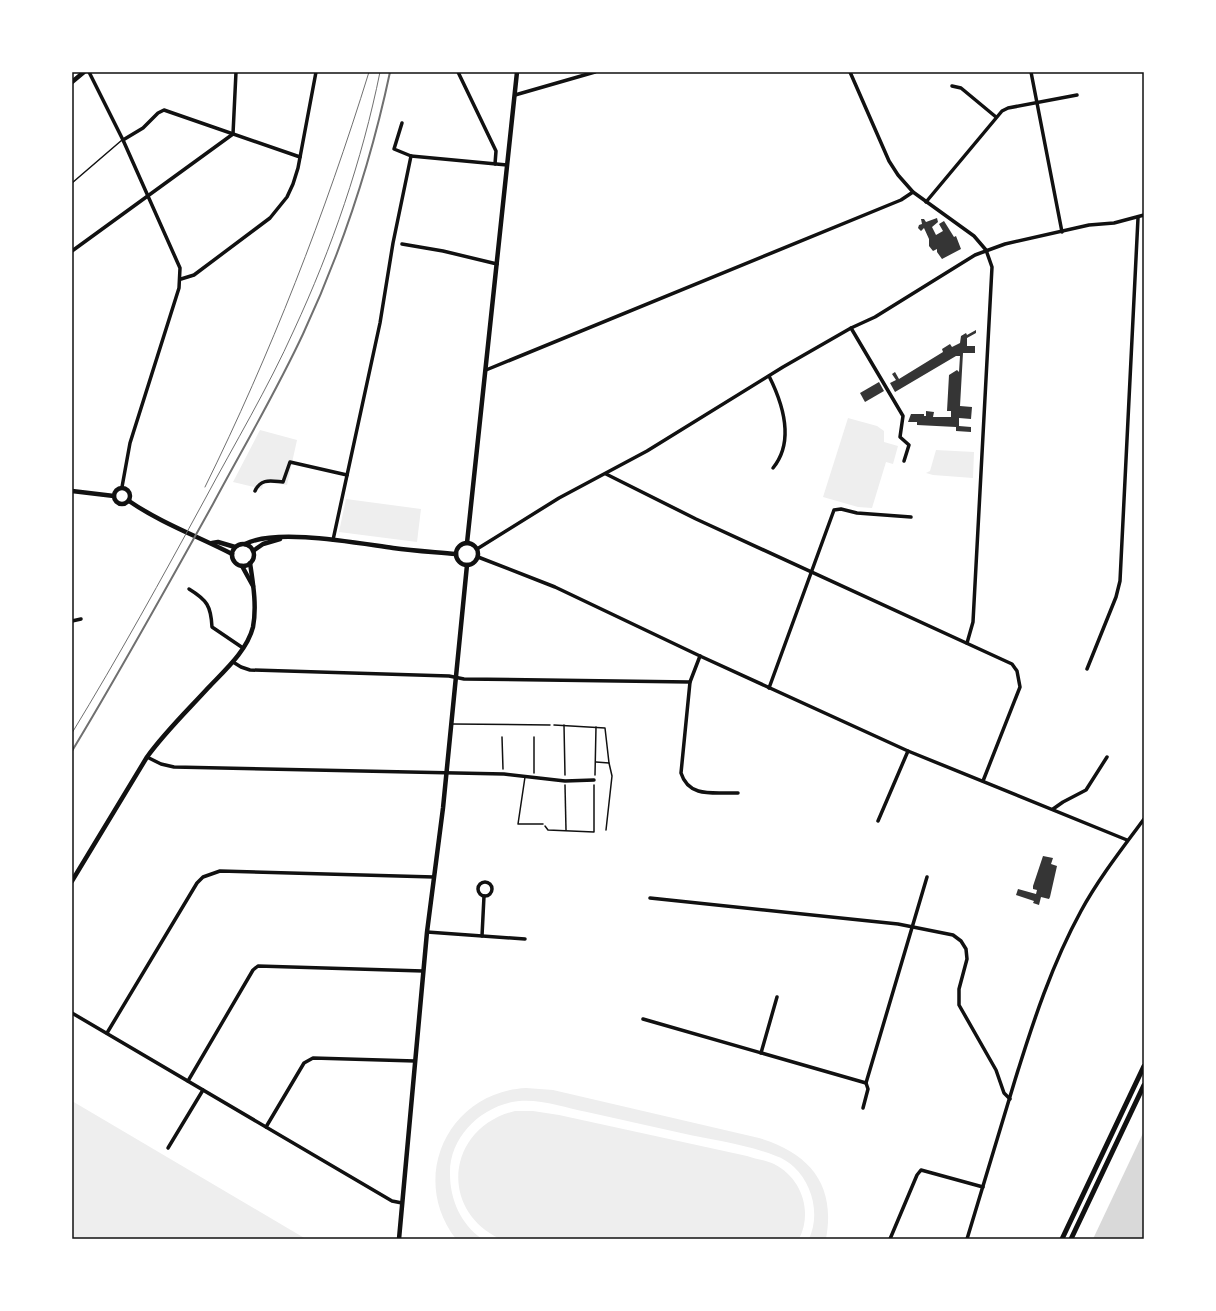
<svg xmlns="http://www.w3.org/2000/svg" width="1216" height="1311" font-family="Quicksand,sans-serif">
<rect width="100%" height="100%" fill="#fff"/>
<g fill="#eee">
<path d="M848,418L877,426L884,431V442L898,446L893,464L886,462L872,508L858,507L823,497Z"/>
<path d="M260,430L297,440L287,485L264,482L262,489L233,482Z"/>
<path d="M936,450L974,452L973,478L933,475L926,473L930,471Z"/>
<path d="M346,499L421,509L417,542L339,532Z"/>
<path d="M526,1088L553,1090L759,1138C810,1153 836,1185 826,1239H809C820,1215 813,1185 794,1167C789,1162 782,1158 776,1156C746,1144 712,1140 681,1133C650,1126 618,1119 587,1112C563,1107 536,1097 512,1102C478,1109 449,1139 450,1174C450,1200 461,1224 482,1239H456C408,1177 449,1092 526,1088Z"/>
<path d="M72,1101L306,1239H72Z"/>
<path d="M515,1111H533L559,1115L747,1156C755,1159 765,1160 774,1164C802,1178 813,1212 799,1239H500C437,1209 448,1127 515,1111Z"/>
</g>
<path fill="#d9d9d9" d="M1144,1131V1239H1093Z"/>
<g fill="#353535">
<path d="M937,218L938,222L932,227L936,235L943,231L939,224L944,221L954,237L956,236L961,249L942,259L937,252V249L933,251L929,246V239L924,228L921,231L918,228L919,225L922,224L921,219H924L926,222Z"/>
<path d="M976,330V333L967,338V346H975V353H963L960,406L972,407L971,419L959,418V426L971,427V432L956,431V427L917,425V422H908L911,414H924V416H926V411L934,412L933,417H951V411H947L949,375L957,370L959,372L960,356H956L895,392L890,383L896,380L892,374L895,372L899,379L943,352L942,349L950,344L952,347L960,343L961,336L966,333L967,335Z"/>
<path d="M879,382L884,391L865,402L860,393Z"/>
<path d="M1043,856L1053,858L1051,864L1057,866L1050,897L1049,899L1041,897L1039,905L1033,903L1034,901L1016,895L1018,889L1036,894L1037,890L1033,889V886Z"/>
</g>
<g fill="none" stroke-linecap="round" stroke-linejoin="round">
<g stroke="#111" stroke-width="1.5">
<path d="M554,725L605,728L609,763L596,762"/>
<path d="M564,725L565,775"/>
<path d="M502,737L503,769"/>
<path d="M534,737V773"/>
<path d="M595,775L596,727"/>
<path d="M565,785L566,830"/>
<path d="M545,826L548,830L594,832V785"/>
<path d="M606,830L612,776L609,763"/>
</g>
<g stroke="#111" stroke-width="1.5">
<path d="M72,183L122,140"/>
<path d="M452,724L550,725"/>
<path d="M525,777L518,824H543"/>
</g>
<g stroke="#111" stroke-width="3.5">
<path d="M89,72L123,140L180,268L179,288L130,443L122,487"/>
<path d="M458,72L496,151L495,164"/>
<path d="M850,72L889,161L898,175L913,192L974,236L986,250L992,267L973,622L967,643"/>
<path d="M1031,72L1062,232"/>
<path d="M952,86L961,88L996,117"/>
<path d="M515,95L595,72"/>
<path d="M402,123L394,149L411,156L507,165"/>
<path d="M123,140L143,128L158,113L164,110L300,157"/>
<path d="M926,202L1002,111L1008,108L1077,95"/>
<path d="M402,244L443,251L497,264"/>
<path d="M72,251L233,134L236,72"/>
<path d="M181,279L194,275L270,218L287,197L293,184L298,168L316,72"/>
<path d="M851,328L903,416L900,437L909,445L904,461"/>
<path d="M486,370L901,200L913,192"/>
<path d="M769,376C783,404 795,441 773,468"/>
<path d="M606,474L696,519L1012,664L1017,671L1020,687L983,781"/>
<path d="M255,491C261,478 271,481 283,482L290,462L347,475"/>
<path d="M333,540L380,323L393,243L411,156"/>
<path d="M477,549L559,498L647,451L783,367L851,328L875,317L975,255L1005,244L1089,225L1114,223L1144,215"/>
<path d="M478,557L555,587L700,656L908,751L1127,840"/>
<path d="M189,589C207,600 211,606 212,627L243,648"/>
<path d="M72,621L81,619"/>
<path d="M700,656L690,682L681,773C689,799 716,792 738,793"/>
<path d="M233,662L241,667L250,670L449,676L464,679L690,682"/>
<path d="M1087,669L1116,597L1120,581L1138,218"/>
<path d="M769,688L834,510L841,509L857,513L911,517"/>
<path d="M147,757L161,764L174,767L504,774L565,781L594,780"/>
<path d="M1053,809L1063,802L1086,790L1107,757"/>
<path d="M878,821L908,751"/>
<circle cx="485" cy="889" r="7"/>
<path d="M650,898L898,924L953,935L961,941L966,949L967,959L959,989V1005L996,1070L1004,1093L1010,1099"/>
<path d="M427,932L525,939"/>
<path d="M482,936L484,896"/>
<path d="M72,1013L392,1201L402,1203"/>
<path d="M643,1019L866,1083L927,877"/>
<path d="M107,1033L197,883L203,877L220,871L434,877"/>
<path d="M761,1053L777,997"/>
<path d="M188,1081L253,970L258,966L423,971"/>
<path d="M863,1108L868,1089L866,1083"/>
<path d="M266,1127L304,1063L313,1058L415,1061"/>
<path d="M168,1148L203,1090"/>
<path d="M890,1239L917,1175L921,1170L983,1187"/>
<path d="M967,1239C983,1186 999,1133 1015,1080C1033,1022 1052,964 1081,911C1099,878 1122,849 1144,819"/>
</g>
<g stroke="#111" stroke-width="4.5">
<path d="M72,82L84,72"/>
<circle cx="122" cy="496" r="8"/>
<path d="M72,491L114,496"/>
<path d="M129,501C161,523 197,536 232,554"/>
<path d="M212,543L218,542L235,547"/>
<path d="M467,543L517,72"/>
<circle cx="467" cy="554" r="11"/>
<path d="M245,544C276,528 356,543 393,548C414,551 435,552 456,554"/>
<circle cx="243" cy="555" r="11"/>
<path d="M253,551L263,544L280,539"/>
<path d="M242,566L253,586"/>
<path d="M72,881L147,757C165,732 187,711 208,688C224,671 247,651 253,627C257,606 253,583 250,563"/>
<path d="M399,1239L427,932L443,808L467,565"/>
</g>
<g stroke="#111" stroke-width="5">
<path d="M1062,1239L1144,1066"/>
<path d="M1071,1239L1144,1085"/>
</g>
<g stroke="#707070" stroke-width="1">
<path d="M205,487C271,353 325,214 369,72"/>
<path d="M72,733C119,656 162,578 205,499C235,443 268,388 294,330C332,248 362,161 380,72"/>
</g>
<path stroke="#707070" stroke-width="2" d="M72,751C121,670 167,587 213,504C243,448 276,392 303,334C342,250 371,162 390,72"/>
</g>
<rect width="1216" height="1311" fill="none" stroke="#ffffff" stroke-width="146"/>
<rect x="73" y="73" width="1070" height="1165" fill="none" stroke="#111" stroke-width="1.5"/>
</svg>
